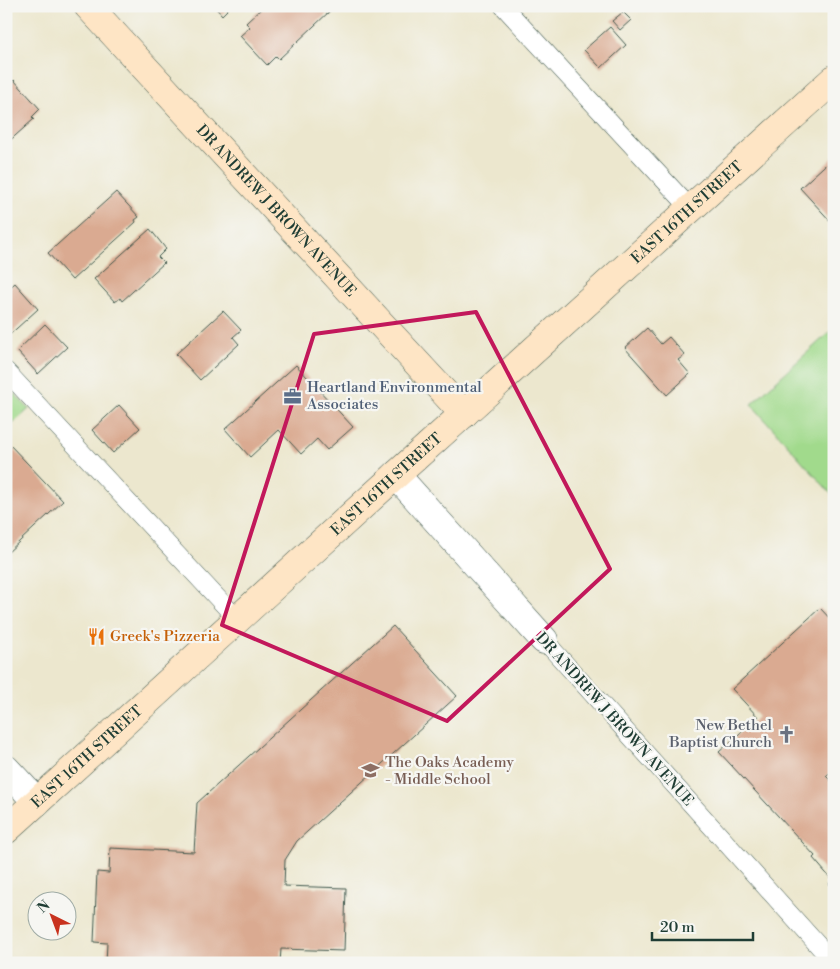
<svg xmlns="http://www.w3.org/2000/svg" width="840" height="969" font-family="'Libre Bodoni',serif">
<rect width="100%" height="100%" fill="#f6f6f2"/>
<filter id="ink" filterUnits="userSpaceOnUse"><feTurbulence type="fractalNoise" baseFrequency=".02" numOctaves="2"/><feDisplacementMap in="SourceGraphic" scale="10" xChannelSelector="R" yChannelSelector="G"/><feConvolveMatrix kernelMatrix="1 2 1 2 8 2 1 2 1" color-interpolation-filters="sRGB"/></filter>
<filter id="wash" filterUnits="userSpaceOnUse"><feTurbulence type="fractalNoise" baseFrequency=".0096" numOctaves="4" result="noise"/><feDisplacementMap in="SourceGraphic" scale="20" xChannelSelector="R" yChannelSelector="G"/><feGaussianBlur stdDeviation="1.12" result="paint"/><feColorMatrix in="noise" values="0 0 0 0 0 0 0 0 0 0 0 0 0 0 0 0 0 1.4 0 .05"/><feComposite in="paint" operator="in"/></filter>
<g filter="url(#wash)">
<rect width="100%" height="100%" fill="#ece7ce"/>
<g fill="#a1da8c" stroke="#608c60">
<path d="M834,328V497L751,404Z"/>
<path d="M6,385L29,409L6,430Z"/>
</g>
<g id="blocks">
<g fill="#daaa91">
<path d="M214,6H231L222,15Z"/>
<path d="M264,6H327L331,10L279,59L276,56L267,65L240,36L250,27L246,23Z"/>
<path d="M623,12L631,20L620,30L612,21Z"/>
<path d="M610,27L626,45L601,68L584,50Z"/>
<path d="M14,80L40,109L32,117L34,119L6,144V88Z"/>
<path d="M834,157V225L800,188Z"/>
<path d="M116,192L139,217L135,220L136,222L72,280L48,253Z"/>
<path d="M150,229L166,249L158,257L164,263L122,301L120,298L115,302L94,279Z"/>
<path d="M15,283L38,309L6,338V291Z"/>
<path d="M223,311L241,330L233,337L239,344L200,380L176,354Z"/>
<path d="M45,324L67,347L38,374L17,351Z"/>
<path d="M647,328L661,344L669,337L685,355L678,360L690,374L667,395L625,348Z"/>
<path d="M296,365L353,427L327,450L317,439L301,454L279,430L250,457L225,429Z"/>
<path d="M119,405L140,428L113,453L92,430Z"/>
<path d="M9,444L63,501L6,554V447Z"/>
<path d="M820,608L834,623V769L826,776L834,784V889L829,884L832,880L813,858L815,856L719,752L758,717L732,689Z"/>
<path d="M393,626L457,696L297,841L285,860L284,886L346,888L344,951L281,949L280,963H106L107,943L94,942L97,872L109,873L110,848L194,852L197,803Z"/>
</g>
</g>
</g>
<g filter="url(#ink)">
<use href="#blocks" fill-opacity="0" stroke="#3e564b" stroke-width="1"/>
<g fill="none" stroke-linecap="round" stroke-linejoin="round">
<defs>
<g id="lane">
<path d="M503,6L691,209"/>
<path d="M6,371L238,620"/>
<path d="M544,640L834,963"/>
</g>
<g id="street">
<path d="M396,475L544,640"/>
<path d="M6,769L37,802"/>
</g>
<g id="secondary">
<path id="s1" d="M88,6L464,414"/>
<path id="s2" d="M6,830L396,475L834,79"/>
</g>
</defs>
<use href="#lane" stroke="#3e564b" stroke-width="19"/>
<use href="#street" stroke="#3e564b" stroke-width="29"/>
<use href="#secondary" stroke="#3e564b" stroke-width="29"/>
<use href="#lane" stroke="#fff" stroke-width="18"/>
<use href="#street" stroke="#fff" stroke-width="28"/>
<use href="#secondary" stroke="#fee5c5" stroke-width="28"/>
</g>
</g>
<path fill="none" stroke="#c2185b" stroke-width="4" stroke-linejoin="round" d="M476,312L610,569L447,721L222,625L314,334Z"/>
<defs>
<symbol id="office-bare" viewBox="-9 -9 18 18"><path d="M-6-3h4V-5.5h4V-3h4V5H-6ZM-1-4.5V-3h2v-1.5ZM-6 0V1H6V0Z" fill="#5c6f8a" stroke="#f6f6f2" stroke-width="2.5" paint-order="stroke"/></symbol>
<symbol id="restaurant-bare" viewBox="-9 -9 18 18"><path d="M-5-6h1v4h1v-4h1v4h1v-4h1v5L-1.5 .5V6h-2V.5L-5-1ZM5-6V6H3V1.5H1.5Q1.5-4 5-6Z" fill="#e8710a" stroke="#f6f6f2" stroke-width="2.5" paint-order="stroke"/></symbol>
<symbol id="church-bare" viewBox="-9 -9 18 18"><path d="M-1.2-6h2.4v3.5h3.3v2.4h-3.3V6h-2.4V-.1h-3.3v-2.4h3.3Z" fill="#6b7280" stroke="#f6f6f2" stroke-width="2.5" paint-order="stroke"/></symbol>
<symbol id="school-bare" viewBox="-9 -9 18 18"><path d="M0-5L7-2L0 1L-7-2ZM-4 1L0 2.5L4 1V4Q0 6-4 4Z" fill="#8d6e63" stroke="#f6f6f2" stroke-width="2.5" paint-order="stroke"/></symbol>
</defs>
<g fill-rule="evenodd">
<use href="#office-bare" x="280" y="384" width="25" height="25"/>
<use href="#restaurant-bare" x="84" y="624" width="25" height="25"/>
<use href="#church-bare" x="774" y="722" width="25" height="25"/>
<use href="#school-bare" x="358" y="758" width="25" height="25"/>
</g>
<g text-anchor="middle" stroke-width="4.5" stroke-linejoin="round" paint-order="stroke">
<g font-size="15" fill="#1f3d34" stroke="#f6f6f2">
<text dy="5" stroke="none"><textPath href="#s1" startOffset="278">DR ANDREW J BROWN AVENUE</textPath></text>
<text dy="5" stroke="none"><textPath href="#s2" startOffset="919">EAST 16TH STREET</textPath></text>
<text dy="5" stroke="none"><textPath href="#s2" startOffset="514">EAST 16TH STREET</textPath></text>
<text transform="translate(615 719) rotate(48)" y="5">DR ANDREW J BROWN AVENUE</text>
<text dy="5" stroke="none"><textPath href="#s2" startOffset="109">EAST 16TH STREET</textPath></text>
</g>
<g font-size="15" fill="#4e5e75" stroke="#f6f6f2" text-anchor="start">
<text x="307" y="392">Heartland Environmental<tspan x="307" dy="17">Associates</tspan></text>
</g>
<g font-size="15" fill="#c56008" stroke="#f6f6f2" text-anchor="start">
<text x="110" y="641">Greek's Pizzeria</text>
</g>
<g font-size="15" fill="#5b616d" stroke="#f6f6f2" text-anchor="end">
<text x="772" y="730">New Bethel<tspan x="772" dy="17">Baptist Church</tspan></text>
</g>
<g font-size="15" fill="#785e54" stroke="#f6f6f2" text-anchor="start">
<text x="385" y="767">The Oaks Academy<tspan x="385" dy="17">- Middle School</tspan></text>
</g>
</g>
<rect width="840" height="969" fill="none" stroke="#f6f6f2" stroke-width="25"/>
<g transform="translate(52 916) rotate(318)"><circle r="24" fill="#f6f6f2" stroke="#a0aca6"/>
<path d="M0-4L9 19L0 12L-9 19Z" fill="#c8321e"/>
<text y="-8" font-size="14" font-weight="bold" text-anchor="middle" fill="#1f3d34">N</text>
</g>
<path d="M652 932v8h101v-8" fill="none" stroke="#1f3d34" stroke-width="2.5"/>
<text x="660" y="932" font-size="15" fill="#1f3d34" stroke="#f6f6f2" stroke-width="4" paint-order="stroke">20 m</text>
</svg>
